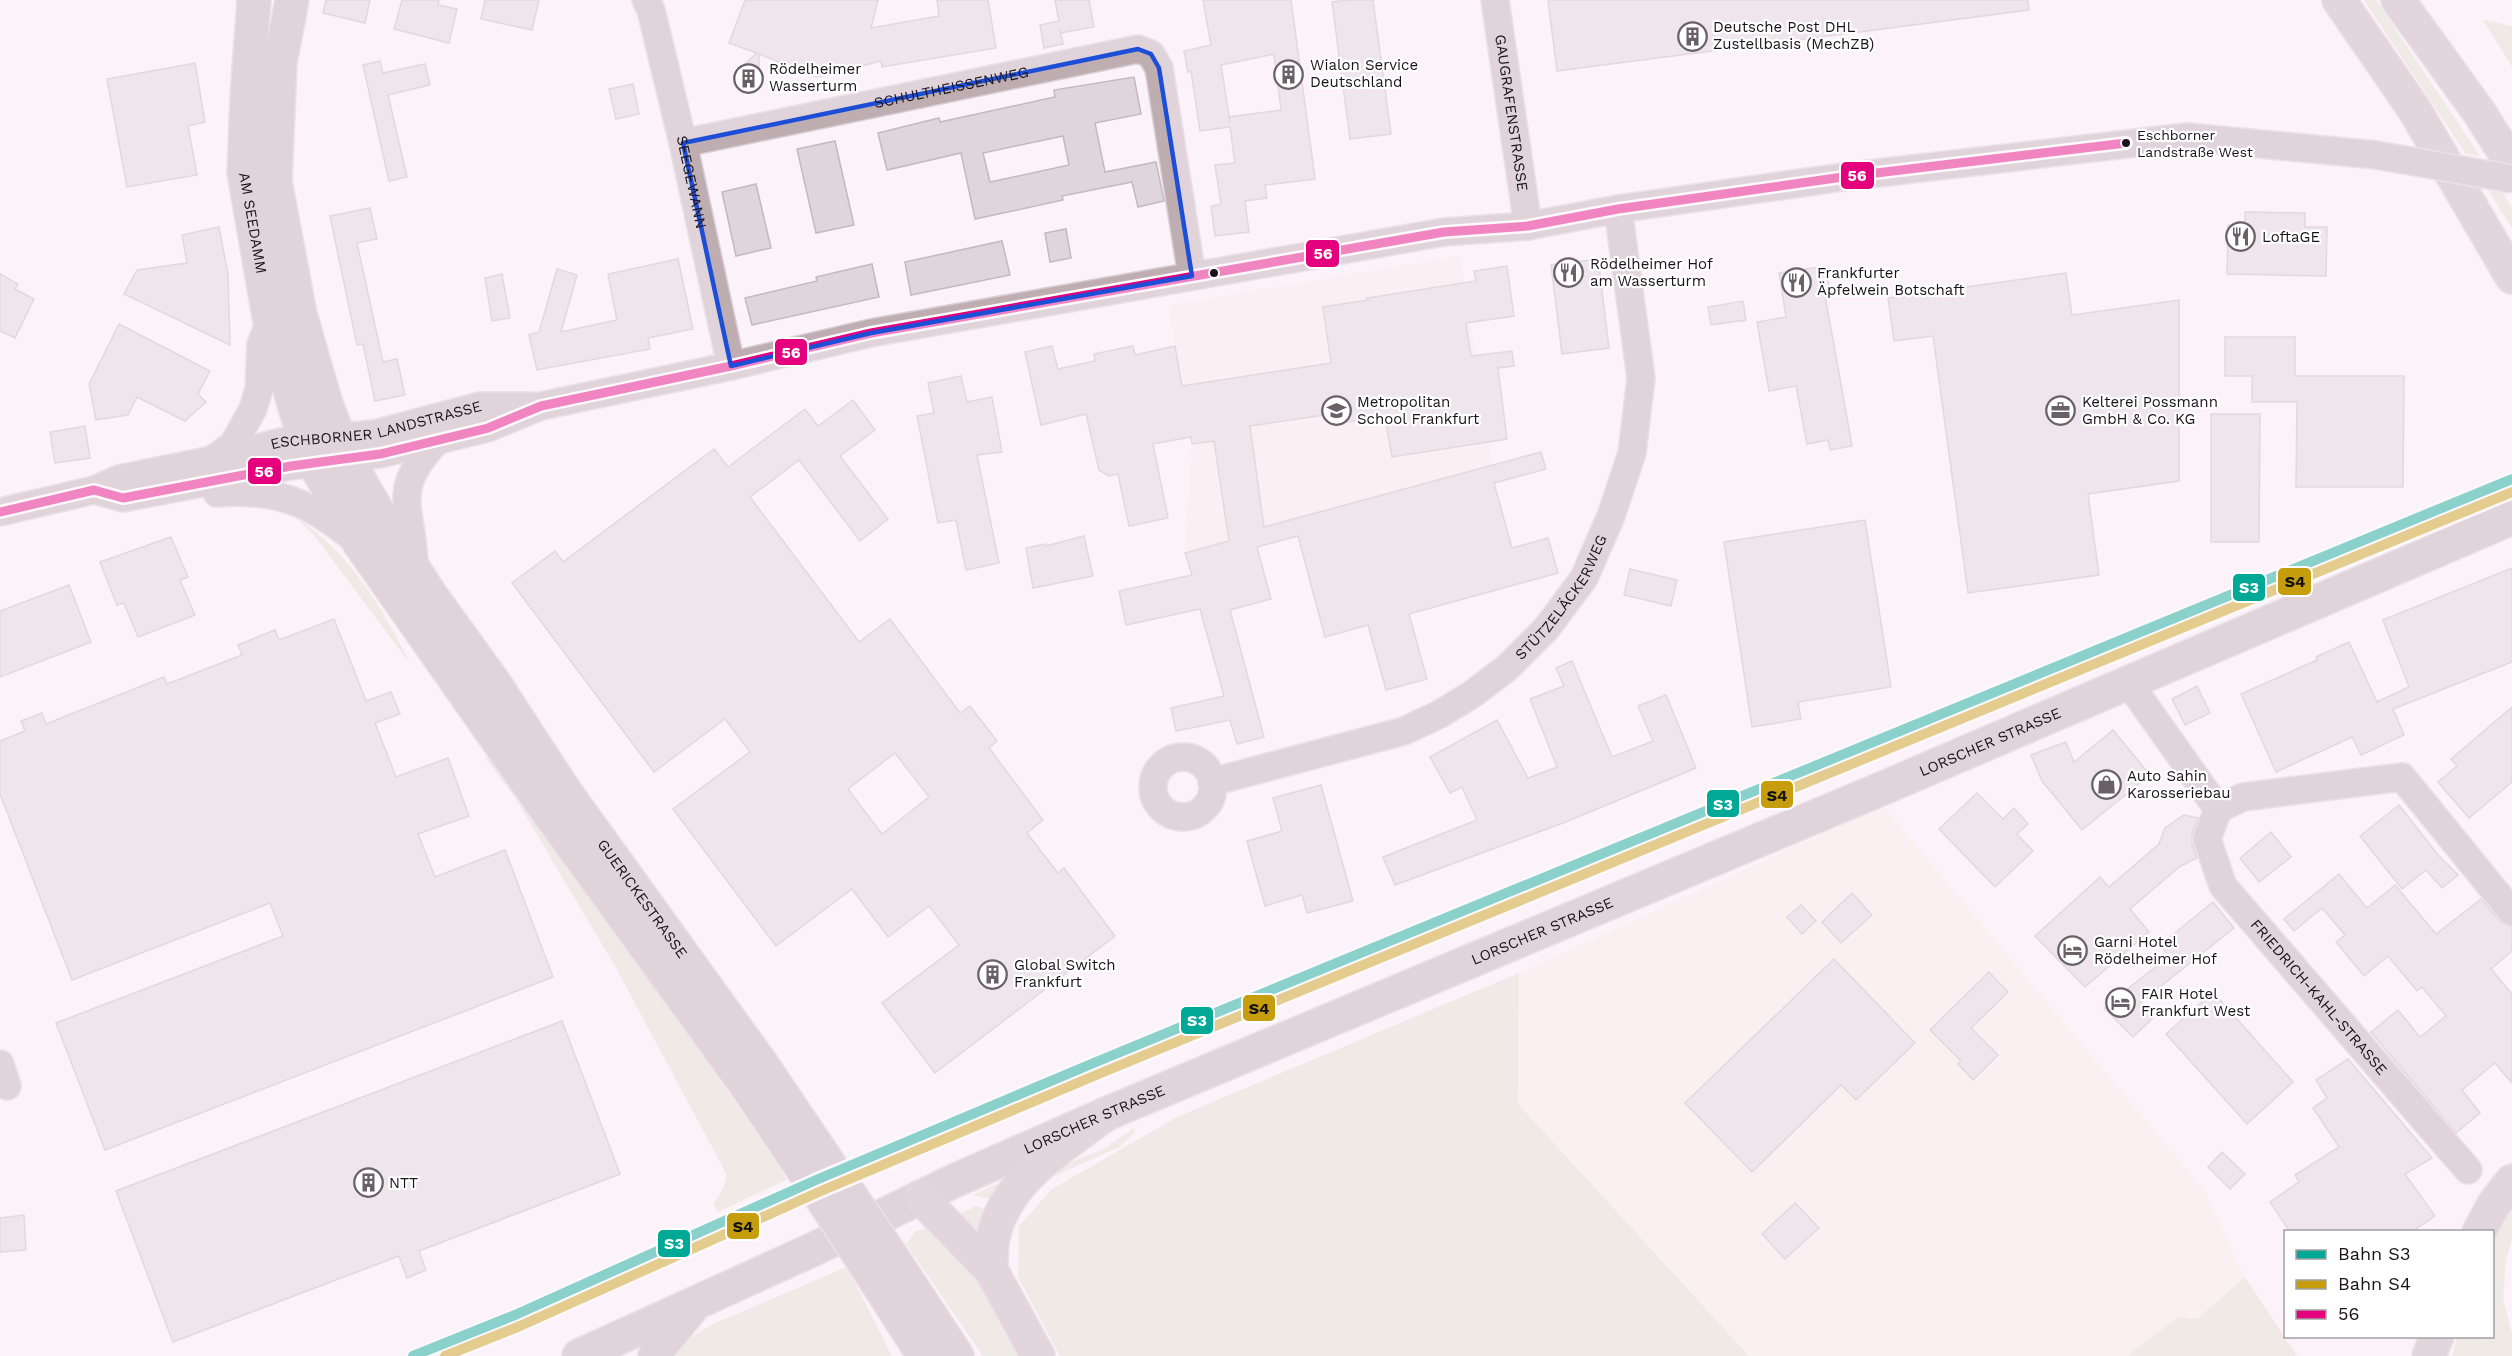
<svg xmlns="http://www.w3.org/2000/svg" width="2512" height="1356" font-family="'Work Sans',sans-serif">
<rect width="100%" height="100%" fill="#fcf2fa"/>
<path fill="#f9ede6" d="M1884,806L2204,1189L2245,1277L2197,1319L2178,1317L2127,1356H1749L1518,1104L1519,973Z"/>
<path fill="#fdeaeb" d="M1460,256L1496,482L1189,565L1185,553L1192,444L1168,305Z"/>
<g fill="#dfe0cf">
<path d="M2364,0H2376L2480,156L2466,154Z"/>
<path d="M2483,20L2512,26V67Z"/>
<path d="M2488,190L2503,193L2512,208V228Z"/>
<path d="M296,518C351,553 382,608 411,665L313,534Z"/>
<path d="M483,755C510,774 545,834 566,863C640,965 712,1068 783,1172L786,1180L718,1212L714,1204L724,1186L727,1175L616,968L516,799Z"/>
<path d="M1519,973L1518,1104L1749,1356H1060L1018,1277L1019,1226L1052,1189L1179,1116Z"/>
<path d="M1134,1128L1135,1132L1119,1147L1048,1179L1056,1169L1105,1148Z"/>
<path d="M1021,1172L999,1201L973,1195Z"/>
<path d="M2512,1199V1240L2506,1260L2503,1298L2512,1334V1356H2452L2457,1337L2492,1336V1232Z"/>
<path d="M976,1206L993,1212L986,1251L954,1217Z"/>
<path d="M926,1229L939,1233L963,1256L1025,1356H983L906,1244L915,1231Z"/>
<path d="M847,1267L892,1356H672L679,1345L713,1324Z"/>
<path d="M2245,1277L2297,1356H2127L2178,1317L2197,1319Z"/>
</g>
<g fill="#dfd6dd" stroke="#c3b9c1" stroke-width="1.5" fill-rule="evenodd">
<path d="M326,0H370L365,23L323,13Z"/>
<path d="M402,0H439L438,5L457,9L449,43L394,29Z"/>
<path d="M485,0H539L532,30L481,19Z"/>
<path d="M745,0H878L871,28L939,16L937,0H988L996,48L882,67L881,61L817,77L759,54V82L754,88L745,89L736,81V72L757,53L729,43Z"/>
<path d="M1055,0H1089L1094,27L1061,33L1060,30L1063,44L1044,48L1040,25L1059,21Z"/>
<path d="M1203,0H1291L1315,179L1265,185L1267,198L1245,201L1249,232L1215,236L1211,206L1221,204L1215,165L1235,163L1230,127L1200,131L1191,71L1188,72L1184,51L1211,45ZM1274,54L1281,110L1229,117L1230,122L1221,65Z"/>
<path d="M1347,0H1373L1391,134L1350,139L1332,2Z"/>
<path d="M1548,0H2028L2029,10L1557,71Z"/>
<path d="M380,61L383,73L425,64L430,85L388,95L407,177L389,181L363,65Z"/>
<path d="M195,63L205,122L188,126L197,175L127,187L107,79Z"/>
<path d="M1134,77L1141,114L1095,123L1105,172L1156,162L1164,201L1138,207L1132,182L1062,196L1063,200L975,219L961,153L887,170L878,133L939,118L940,122L1055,97L1054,90ZM1063,136L1069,165L990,182L983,153Z"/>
<path d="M633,84L639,114L616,119L609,89Z"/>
<path d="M835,141L854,225L816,233L797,149Z"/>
<path d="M756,184L771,248L736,256L722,192Z"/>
<path d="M370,208L377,239L357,243L383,362L397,359L405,395L375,401L363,344L357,345L330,216Z"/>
<path d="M2245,212L2305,213V227H2327L2326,276L2227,274L2228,225L2245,226Z"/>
<path d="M219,227L228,274L230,345L124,294L137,270L187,263L182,235Z"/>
<path d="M1066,229L1071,258L1050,262L1045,233Z"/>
<path d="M1002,241L1010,275L911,295L905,262Z"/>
<path d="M678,259L693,329L648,338L650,349L537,370L529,335L539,332L557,269L577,275L561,332L617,320L608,274Z"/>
<path d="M1598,259L1609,348L1562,354L1551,265Z"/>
<path d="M872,264L879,297L752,325L745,298L817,281L816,277Z"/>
<path d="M1507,266L1514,316L1466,323L1471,356L1512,351L1514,366L1498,368L1507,439L1392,457L1385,417L1340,423L1338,413L1250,426L1264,527L1541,452L1546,469L1494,483L1512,548L1548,538L1558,573L1409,614L1427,679L1386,690L1368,625L1325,637L1298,536L1257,547L1271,599L1230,610L1264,737L1237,744L1230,720L1176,731L1171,708L1224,696L1200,609L1126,625L1119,591L1192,575L1185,553L1229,541L1214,441L1192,444L1191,437L1153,444L1168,518L1129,526L1118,474L1109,476L1099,470L1086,414L1041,425L1025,352L1052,346L1058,369L1095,361L1094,354L1133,346L1135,355L1175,346L1182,386L1331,363L1323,307L1368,300L1367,298L1476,281L1474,271Z"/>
<path d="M1826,266L1830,294L1825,295L1852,446L1830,450L1828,440L1807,444L1796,386L1769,391L1757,322L1786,317L1779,273Z"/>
<path d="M2066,273L2072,315L2179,300V481L2088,494L2099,575L1968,593L1933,336L1894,341L1888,298Z"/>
<path d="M0,274L18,284L15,289L34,299L15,338L0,331Z"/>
<path d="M502,274L510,318L492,321L485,278Z"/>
<path d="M1743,301L1746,320L1711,325L1708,307Z"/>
<path d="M119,324L210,371L198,394L206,402L185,421L137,397L128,415L96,420L89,384Z"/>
<path d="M2225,337H2295V376H2404L2403,487H2296L2297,402H2252V376H2225Z"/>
<path d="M961,376L967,402L992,397L1002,452L977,455L999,563L966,570L956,520L938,523L917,416L934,413L928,383Z"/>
<path d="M853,400L875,430L840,456L888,519L860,541L799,460L750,497L859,642L890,619L960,713L970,706L997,741L989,748L1043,820L1027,833L1058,873L1064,868L1115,936L935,1073L882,1003L959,945L929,906L888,937L852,889L776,946L673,809L750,752L725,719L654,772L512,583L555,551L563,562L714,449L728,467L805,409L818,426ZM895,753L929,797L882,834L848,789Z"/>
<path d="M2211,414H2260L2259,542H2211Z"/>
<path d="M85,426L90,458L55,463L50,432Z"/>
<path d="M1865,520L1891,687L1798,702L1801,719L1752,727L1724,542Z"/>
<path d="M1084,536L1093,576L1033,588L1026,548L1046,544V546Z"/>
<path d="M171,537L188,577L180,580L195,615L138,637L124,603L117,605L100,562Z"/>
<path d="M2512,568V662L2393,709L2404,735L2361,755L2352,737L2276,772L2241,694L2317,660L2316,657L2349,642L2377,702L2409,687L2383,620Z"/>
<path d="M1630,569L1677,580L1671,606L1624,595Z"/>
<path d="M69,585L91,642L0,677V611Z"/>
<path d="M334,619L366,701L391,692L400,714L375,723L396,777L448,758L469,816L418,834L435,877L505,850L553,977L105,1150L56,1023L283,936L270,903L72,980L0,794V741L25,731L21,721L42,713L46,724L164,677L167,684L242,655L238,645L275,630L279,640Z"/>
<path d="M1572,661L1612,757L1653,741L1638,706L1666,695L1696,768L1563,823L1395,885L1383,857L1477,820L1462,787L1450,793L1430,757L1497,720L1528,778L1557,767L1530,699L1564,686L1556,668Z"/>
<path d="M2197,686L2210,713L2185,725L2172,699Z"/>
<path d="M2512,707V782L2469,818L2438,782L2457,766L2451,759Z"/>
<path d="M2113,730L2150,775L2082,830L2042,781L2031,755L2066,742L2074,762Z"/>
<path d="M1321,785L1353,901L1307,913L1302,895L1265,906L1247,841L1282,831L1273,798Z"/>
<path d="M1977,793L2003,819L2014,808L2028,824L2017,834L2033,851L1995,887L1939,829Z"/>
<path d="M2399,805L2438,855L2458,875L2442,888L2426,870L2402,889L2360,836Z"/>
<path d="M2184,815L2198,818L2192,834V844L2197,858L2179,867L2130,909L2149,932L2085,987L2035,936L2100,877L2109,887L2159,844L2165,828Z"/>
<path d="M2271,832L2291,857L2259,882L2240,858Z"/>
<path d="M2339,874L2367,908L2395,885L2436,934L2481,899L2500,922L2512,927V951L2491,969L2512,994V1083L2495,1063L2462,1090L2480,1113L2456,1133L2371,1032L2398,1010L2420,1037L2446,1016L2422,987L2417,991L2388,956L2364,976L2336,942L2345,935L2322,908L2294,931L2284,919Z"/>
<path d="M1852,893L1872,915L1841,943L1822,922Z"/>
<path d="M2213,902L2234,928L2140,1003L2154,1017L2133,1037L2104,1008L2169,956L2160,945Z"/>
<path d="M1801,905L1816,921L1802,934L1787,917Z"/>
<path d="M1834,959L1915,1043L1856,1100L1841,1085L1752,1172L1685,1103Z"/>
<path d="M1989,972L2008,992L1971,1028L1998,1055L1973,1080L1958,1064L1961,1061L1930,1030Z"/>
<path d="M2213,992L2293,1082L2247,1124L2166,1034Z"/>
<path d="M562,1021L620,1174L419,1251L426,1270L407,1278L399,1256L173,1342L116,1191Z"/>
<path d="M2348,1059L2432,1158L2405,1174L2435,1216L2411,1232H2290L2270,1202L2299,1182L2295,1175L2339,1147L2313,1108L2327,1098L2316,1080Z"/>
<path d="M2222,1152L2245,1174L2230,1189L2208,1167Z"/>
<path d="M1795,1203L1819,1228L1785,1259L1762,1234Z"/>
<path d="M24,1215L26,1250L0,1252V1218Z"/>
</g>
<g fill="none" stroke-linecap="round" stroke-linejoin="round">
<defs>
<g id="minor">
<path id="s1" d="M646,0L651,10L683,143L731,366"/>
<path id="s2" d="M1495,0L1528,226"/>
<path id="s3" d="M683,143L1138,49L1151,54L1159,68L1192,276"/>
<path d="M216,457L233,445L253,409L259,389L261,344L270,322"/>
<path d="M94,490L123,498L291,466L380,454L488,428L541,406L731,366L871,333L1444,232L1528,226L1618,209L1843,177L2187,137L2376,155"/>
<path d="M217,493C276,489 309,501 354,539"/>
<path id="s4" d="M0,512L94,490L119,479L212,460L281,442L374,434L480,406H531"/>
<path d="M414,569C415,512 387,494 435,443"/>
<path id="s5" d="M2128,682L2218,809L2207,839L2223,886L2468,1170"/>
<circle cx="1183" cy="787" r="30"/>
<path id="s6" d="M1212,782L1404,731L1440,714L1474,693L1508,667L1546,629L1584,578L1611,516L1632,453L1641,378L1618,209"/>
<path d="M2218,809L2243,797L2402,777L2512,912"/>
<path d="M0,1064L7,1086"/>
</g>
<g id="major">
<path id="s7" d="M254,0L247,97L244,173L270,322L304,438L314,463L360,544L543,805L743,1081L800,1165"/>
<path id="s8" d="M292,0L280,63L275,181L300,314L326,404L348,460L380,516L430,594L495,684L564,790L763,1066L823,1155"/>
<path d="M888,1251L957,1356"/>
<path d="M863,1261L924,1356"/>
<path id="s9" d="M579,1356L814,1249L954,1181L1106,1114L1881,789L2512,518"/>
<path d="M655,1356L657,1350L690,1310"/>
</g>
<g id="highway">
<path d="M2339,0L2414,109L2512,277"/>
<path d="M2398,0L2479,112L2512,164"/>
<path d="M920,1197L991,1270L1038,1356"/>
<path d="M2479,1232L2494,1204L2512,1181"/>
<path d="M991,1270C991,1259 991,1248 993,1237C1006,1179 1061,1148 1106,1114"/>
<path d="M2429,1356L2437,1336"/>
</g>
</defs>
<use href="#minor" stroke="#d7cfd5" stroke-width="30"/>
<use href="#major" stroke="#d7cfd5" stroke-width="36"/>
<use href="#highway" stroke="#d7cfd5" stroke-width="36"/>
<use href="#minor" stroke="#bfaeb1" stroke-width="27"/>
<use href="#major" stroke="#c0aeb4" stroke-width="33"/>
<use href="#highway" stroke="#c5b1b9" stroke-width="33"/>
<defs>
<path id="minor-bridge" d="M2376,155L2512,179"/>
<g id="major-bridge">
<path d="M823,1155L888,1251"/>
<path d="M800,1165L863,1261"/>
</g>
</defs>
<use href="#minor-bridge" stroke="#d7cfd5" stroke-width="30" stroke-linecap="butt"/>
<use href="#major-bridge" stroke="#d7cfd5" stroke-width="36" stroke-linecap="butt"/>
<use href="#minor-bridge" stroke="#bfaeb1" stroke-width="27"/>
<use href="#major-bridge" stroke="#c0aeb4" stroke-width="33"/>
<defs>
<path id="bus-1" d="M0,512L94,490L123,498L291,466L380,454L488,428L541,406L731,366L871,333L1444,232L1528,226L1618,209L1843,177L2126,143"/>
</defs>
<use href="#bus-1" stroke="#fff" stroke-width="14"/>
<use href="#bus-1" stroke="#e5007d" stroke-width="9"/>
<defs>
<path id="rail-1" d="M413,1356L515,1315L816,1180L1096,1062L2512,479"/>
<path id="rail-2" d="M445,1356L520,1326L821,1191L1101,1073L2512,492"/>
</defs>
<use href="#rail-1" stroke="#fff" stroke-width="15"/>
<use href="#rail-2" stroke="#fff" stroke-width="15"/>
<use href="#rail-1" stroke="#00a896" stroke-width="10"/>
<use href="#rail-2" stroke="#c59d0d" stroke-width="10"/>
</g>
<path d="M0 0H2512V1356H0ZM1138,49L1151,54L1159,68L1192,276L871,333L731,366L683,143Z" fill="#fcf2fa" fill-opacity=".55" fill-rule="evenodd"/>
<path fill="none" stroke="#1d4ed8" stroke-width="4.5" stroke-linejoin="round" d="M1138,49L1151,54L1159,68L1192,276L871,333L731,366L683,143Z"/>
<defs>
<symbol id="building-ring" viewBox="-11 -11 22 22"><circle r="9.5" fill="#fff" stroke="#6a6068" stroke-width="1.5"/><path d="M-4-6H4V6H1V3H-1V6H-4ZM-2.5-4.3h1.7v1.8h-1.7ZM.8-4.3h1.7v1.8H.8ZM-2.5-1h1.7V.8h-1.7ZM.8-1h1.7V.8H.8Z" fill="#6a6068"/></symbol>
<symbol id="restaurant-ring" viewBox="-11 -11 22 22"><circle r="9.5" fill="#fff" stroke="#6a6068" stroke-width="1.5"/><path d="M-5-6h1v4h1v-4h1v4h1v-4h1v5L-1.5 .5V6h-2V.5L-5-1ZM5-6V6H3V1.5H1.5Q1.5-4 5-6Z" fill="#6a6068"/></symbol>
<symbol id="school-ring" viewBox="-11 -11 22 22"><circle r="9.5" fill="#fff" stroke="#6a6068" stroke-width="1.5"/><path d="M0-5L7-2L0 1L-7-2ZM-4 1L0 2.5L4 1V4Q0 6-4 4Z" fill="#6a6068"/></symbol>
<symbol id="office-ring" viewBox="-11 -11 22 22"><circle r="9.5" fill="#fff" stroke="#6a6068" stroke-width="1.5"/><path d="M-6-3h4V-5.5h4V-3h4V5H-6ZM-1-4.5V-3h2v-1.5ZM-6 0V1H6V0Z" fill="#6a6068"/></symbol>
<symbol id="shop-ring" viewBox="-11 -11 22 22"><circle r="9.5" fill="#fff" stroke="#6a6068" stroke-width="1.5"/><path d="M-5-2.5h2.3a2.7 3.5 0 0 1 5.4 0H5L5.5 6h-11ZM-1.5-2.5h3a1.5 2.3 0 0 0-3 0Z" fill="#6a6068"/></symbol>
<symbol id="hotel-ring" viewBox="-11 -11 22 22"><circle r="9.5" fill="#fff" stroke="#6a6068" stroke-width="1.5"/><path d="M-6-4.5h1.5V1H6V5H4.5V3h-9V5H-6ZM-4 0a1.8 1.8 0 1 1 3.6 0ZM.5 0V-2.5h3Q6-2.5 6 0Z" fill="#6a6068"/></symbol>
</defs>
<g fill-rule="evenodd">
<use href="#building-ring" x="1676" y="20" width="33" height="33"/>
<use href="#building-ring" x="1272" y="58" width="33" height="33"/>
<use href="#building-ring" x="732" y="62" width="33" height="33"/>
<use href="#restaurant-ring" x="2224" y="220" width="33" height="33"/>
<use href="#restaurant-ring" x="1552" y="256" width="33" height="33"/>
<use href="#restaurant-ring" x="1780" y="266" width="33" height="33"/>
<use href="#school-ring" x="1320" y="394" width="33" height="33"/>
<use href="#office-ring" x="2044" y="394" width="33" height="33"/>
<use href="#shop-ring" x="2090" y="768" width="33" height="33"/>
<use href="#hotel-ring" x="2056" y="934" width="33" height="33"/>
<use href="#building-ring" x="976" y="958" width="33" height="33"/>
<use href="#hotel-ring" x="2104" y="986" width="33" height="33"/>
<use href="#building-ring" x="352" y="1166" width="33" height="33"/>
</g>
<g fill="#1b121a" stroke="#fff" stroke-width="2">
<circle cx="2126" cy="143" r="5"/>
<circle cx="1214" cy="273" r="5"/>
</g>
<g text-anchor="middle" stroke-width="4.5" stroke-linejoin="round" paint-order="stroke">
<g font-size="14" fill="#1b121a" stroke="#fff" text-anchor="start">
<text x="2137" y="140">Eschborner<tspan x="2137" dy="17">Landstraße West</tspan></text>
</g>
<g font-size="15" fill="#1b121a" stroke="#fff" text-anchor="start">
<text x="1713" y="32">Deutsche Post DHL<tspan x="1713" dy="17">Zustellbasis (MechZB)</tspan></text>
<text x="1310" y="70">Wialon Service<tspan x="1310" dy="17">Deutschland</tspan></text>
<text x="769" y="74">Rödelheimer<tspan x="769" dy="17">Wasserturm</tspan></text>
<text x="2262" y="242">LoftaGE</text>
<text x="1590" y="269">Rödelheimer Hof<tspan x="1590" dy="17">am Wasserturm</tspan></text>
<text x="1817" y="278">Frankfurter<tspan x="1817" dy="17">Äpfelwein Botschaft</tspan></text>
<text x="1357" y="407">Metropolitan<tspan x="1357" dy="17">School Frankfurt</tspan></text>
<text x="2082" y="407">Kelterei Possmann<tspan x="2082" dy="17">GmbH &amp; Co. KG</tspan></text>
<text x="2127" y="781">Auto Sahin<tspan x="2127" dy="17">Karosseriebau</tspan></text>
<text x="2094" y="947">Garni Hotel<tspan x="2094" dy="17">Rödelheimer Hof</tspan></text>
<text x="1014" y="970">Global Switch<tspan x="1014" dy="17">Frankfurt</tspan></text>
<text x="2141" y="999">FAIR Hotel<tspan x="2141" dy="17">Frankfurt West</tspan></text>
<text x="389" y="1188">NTT</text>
</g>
<g font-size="15" fill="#1b121a" stroke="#fff">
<text dy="5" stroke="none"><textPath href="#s3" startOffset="274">SCHULTHEISSENWEG</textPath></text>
<text dy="5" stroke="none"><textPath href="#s2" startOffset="114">GAUGRAFENSTRASSE</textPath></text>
<text dy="5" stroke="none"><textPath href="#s1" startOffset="188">SEEGEWANN</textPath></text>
<text dy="5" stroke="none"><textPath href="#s7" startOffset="224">AM SEEDAMM</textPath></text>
<text dy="5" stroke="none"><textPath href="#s4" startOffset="387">ESCHBORNER LANDSTRASSE</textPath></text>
<text dy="5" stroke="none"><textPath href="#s6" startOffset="410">STÜTZELÄCKERWEG</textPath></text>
<text dy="5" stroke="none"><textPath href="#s9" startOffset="1539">LORSCHER STRASSE</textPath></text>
<text dy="5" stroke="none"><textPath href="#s8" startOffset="1000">GUERICKESTRASSE</textPath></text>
<text dy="5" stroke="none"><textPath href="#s9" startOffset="1053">LORSCHER STRASSE</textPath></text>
<text dy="5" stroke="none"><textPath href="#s5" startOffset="384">FRIEDRICH-KAHL-STRASSE</textPath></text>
<text dy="5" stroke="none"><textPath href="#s9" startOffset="567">LORSCHER STRASSE</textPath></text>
</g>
</g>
<g stroke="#fff" stroke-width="2">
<rect x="1840" y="161" width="35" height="29" rx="6" fill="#e5007d"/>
<rect x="1305" y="239" width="35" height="29" rx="6" fill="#e5007d"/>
<rect x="774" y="338" width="34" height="28" rx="6" fill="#e5007d"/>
<rect x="247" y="457" width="35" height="28" rx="6" fill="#e5007d"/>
<rect x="2277" y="567" width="35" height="29" rx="6" fill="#c59d0d"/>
<rect x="2232" y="573" width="34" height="29" rx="6" fill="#00a896"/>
<rect x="1760" y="780" width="34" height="29" rx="6" fill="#c59d0d"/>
<rect x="1706" y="789" width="34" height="29" rx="6" fill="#00a896"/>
<rect x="1242" y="994" width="34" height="28" rx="6" fill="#c59d0d"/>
<rect x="1180" y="1006" width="34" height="29" rx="6" fill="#00a896"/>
<rect x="726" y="1212" width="34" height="28" rx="6" fill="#c59d0d"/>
<rect x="657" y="1229" width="34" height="29" rx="6" fill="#00a896"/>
</g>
<g font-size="16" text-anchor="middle" font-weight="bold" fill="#fff">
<text x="1857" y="181">56</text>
<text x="1323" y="259">56</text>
<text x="791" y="358">56</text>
<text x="264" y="477">56</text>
<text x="2249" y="593">S3</text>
<text x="1723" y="810">S3</text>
<text x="1197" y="1026">S3</text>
<text x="674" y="1249">S3</text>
</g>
<g font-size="16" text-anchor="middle" font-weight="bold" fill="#111">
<text x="2295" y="587">S4</text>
<text x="1777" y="801">S4</text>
<text x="1259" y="1014">S4</text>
<text x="743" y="1232">S4</text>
</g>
<rect x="2284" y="1230" width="210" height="108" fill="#ffffff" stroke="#a4a0a3" stroke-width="1.5"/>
<rect x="2296" y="1250" width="30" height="9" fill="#00a896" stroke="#a4a0a3" stroke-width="1.5"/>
<text x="2338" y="1260" font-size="18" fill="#1b121a">Bahn S3</text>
<rect x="2296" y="1280" width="30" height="9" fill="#c59d0d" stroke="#a4a0a3" stroke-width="1.5"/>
<text x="2338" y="1290" font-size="18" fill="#1b121a">Bahn S4</text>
<rect x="2296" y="1310" width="30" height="9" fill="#e5007d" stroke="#a4a0a3" stroke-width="1.5"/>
<text x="2338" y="1320" font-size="18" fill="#1b121a">56</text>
</svg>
